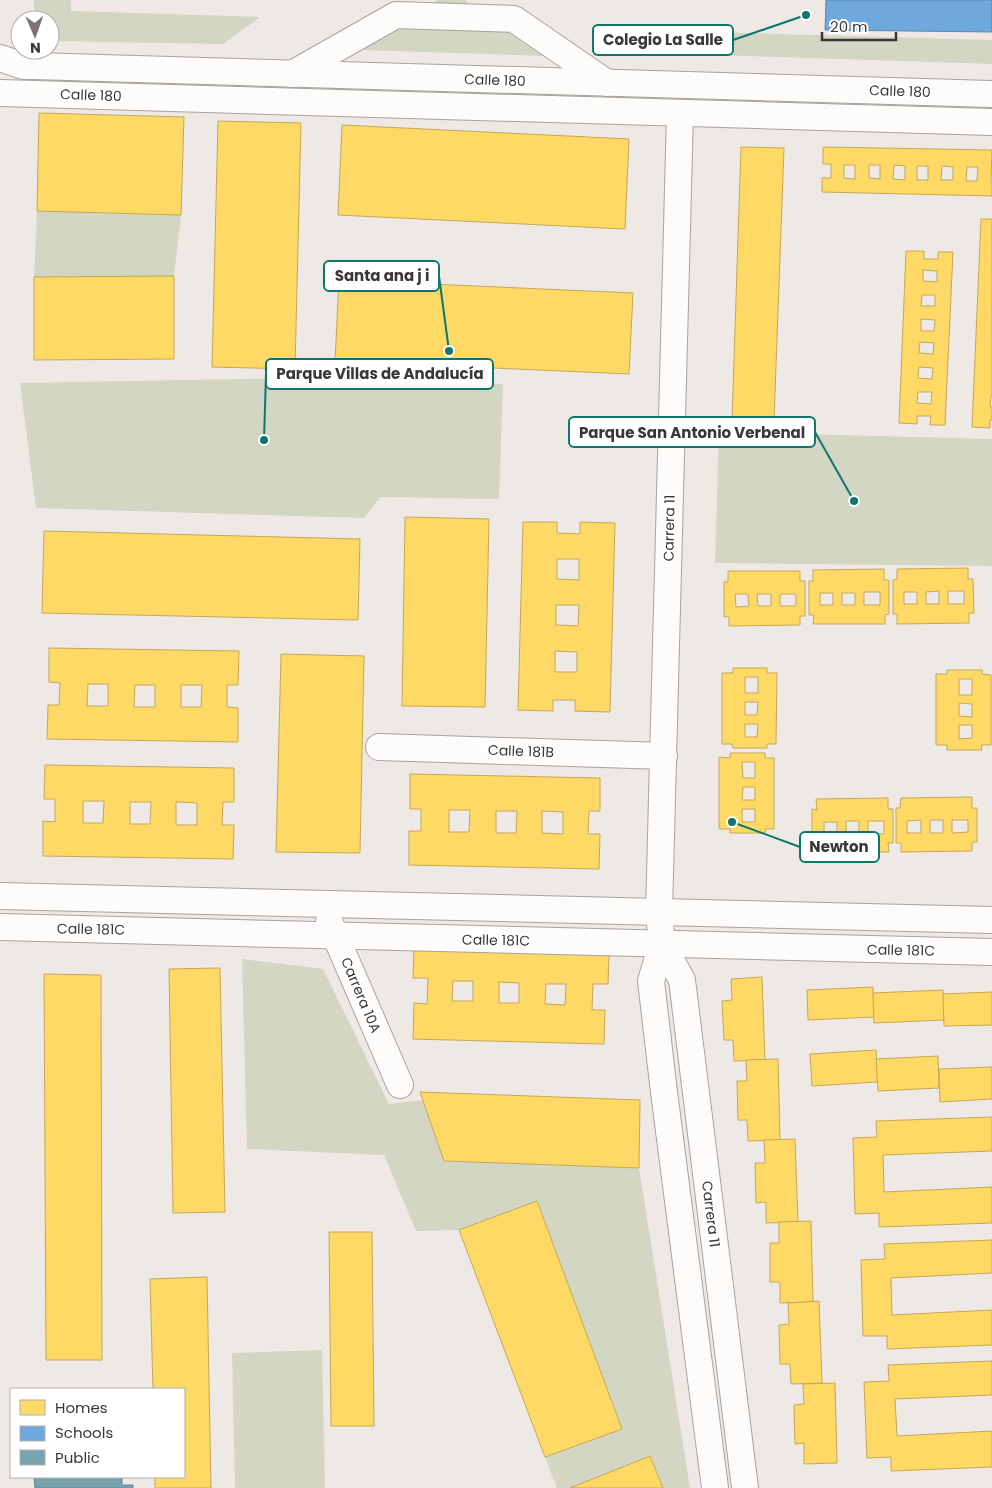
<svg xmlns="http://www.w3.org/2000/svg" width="992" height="1488" font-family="Poppins,sans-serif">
<rect width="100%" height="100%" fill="#efe9e6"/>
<g fill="#d2d6c3">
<path d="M34,0H71V11L260,17L223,44L50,41V20H34Z"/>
<path d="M438,0H465L472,6L428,7Z"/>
<path d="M399,26L513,31L546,56L363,50Z"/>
<path d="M644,30L992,40V64L686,54Z"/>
<path d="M32,75L992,104V113L32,85Z"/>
<path d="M37,211L181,215L174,276L34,277Z"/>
<path d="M358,377L503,384L499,499L380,497L364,518L36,508L20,383Z"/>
<path d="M719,432L992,439V566L715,563Z"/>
<path d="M242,959L323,969L389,1104L423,1100L445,1161L639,1168L690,1488H663L650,1456L570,1488H557L545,1457L622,1428L537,1202L459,1230L416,1231L384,1155L247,1149Z"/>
<path d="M322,1350L325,1488H235L232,1353Z"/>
</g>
<g fill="#ffd966" stroke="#c4a857" fill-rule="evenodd">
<path d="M39,113L184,117L181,215L37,211Z"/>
<path d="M218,121L301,123L295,369L212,367Z"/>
<path d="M342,125L629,139L625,229L338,215Z"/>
<path d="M741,147L784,148L774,421L732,420Z"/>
<path d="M823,147L992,150L991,181H992V196L822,192V178H831V164H823ZM844,165H855V179L844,178ZM869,165H880V179L869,178ZM894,165L905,166V180L893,179ZM917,166H928V180H917ZM942,166L953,167V180H941ZM967,167H978L977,181H966Z"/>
<path d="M981,219H992V396H991L990,407H992V420H990V428L972,427Z"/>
<path d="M906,251H924V259H938V252H953L945,425H930L931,416H917V424L899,423ZM923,270L937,271V282L923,281ZM922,295H935V306H921ZM921,319L935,320L934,331H921ZM920,342L934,343L933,354L919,353ZM919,367L933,368L932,379L918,378ZM918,392H932L931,404L917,403Z"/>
<path d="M174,276V359L34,360V277Z"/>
<path d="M339,280L633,293L629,374L335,361Z"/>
<path d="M405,517L489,519L485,707L402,706Z"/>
<path d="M523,522H557V533L580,534V522L615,523L610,712L575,711V700H553V711L518,710ZM557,559H579V580L557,579ZM556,605H579L578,626L556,625ZM555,651L577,652V672H555Z"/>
<path d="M44,531L360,539L358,620L42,613Z"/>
<path d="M968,568V579H973L974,613H969V623L897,624V614H893V580L897,579V569ZM939,591V604H926V592ZM948,591H964V604H948ZM904,592H917V604H904Z"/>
<path d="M884,569V580H889V614L885,615V624H813L814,615H809V581H813V570ZM864,592H880V605H864ZM820,593H833V605H820ZM842,593H855V605H842Z"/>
<path d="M728,571H800V581H805V616H800V625L729,626V616L724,617V582H728ZM735,594H748L749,606L736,607ZM757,594H771V606H758ZM780,594H796V606H780Z"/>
<path d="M49,648L239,651L238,685H227V707L238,708V742L47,739L48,705H59L60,683L49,682ZM88,684H108V706H87ZM135,685H155V707H134ZM181,685H202L201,707H181Z"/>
<path d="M281,654L364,656L360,853L276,852Z"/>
<path d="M733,668H767V673H777L776,744H767V748H733L732,744H722V673H733ZM745,677H758V693H745ZM745,702H758L757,715H745ZM745,724H758L757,737H745Z"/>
<path d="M947,670H982V674L991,675V745H981L982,750H947V745H936V674H947ZM959,679H972V695H959ZM959,703L972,704V717L959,716ZM959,725H972V738L959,739Z"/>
<path d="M730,753H765V758H774V829H765V833H730V829H719V757L730,758ZM742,762H755V778H743ZM743,787H755V800H742ZM742,809H755V822H742Z"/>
<path d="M45,765L234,768V802H223L222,825H234L233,859L43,856V821L55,822V799H44ZM83,801H104L103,823H83ZM130,802H151L150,824H130ZM176,802L197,803V825H176Z"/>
<path d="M410,774L600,778V811H589L588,834H600L599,869L409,865V831H421V809H410ZM449,810H470L469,832H449ZM496,811H517L516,833H496ZM542,811L563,812V834L542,833Z"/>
<path d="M972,797V808H977V842H972V851L901,852V843H896V808H900L901,798ZM921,820V833H907V821ZM930,820H943V833H930ZM952,820H968V832L952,833Z"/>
<path d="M888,798V809H893V843H888L889,852L817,853V844H812V809L817,810L816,799ZM846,821H859V834H846ZM868,821H884V834H868ZM824,822H837V834H824Z"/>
<path d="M414,948L609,954L608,984H593L592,1010H605L604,1044L413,1039L414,1003L427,1004L428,978H413ZM453,981H473V1001H452ZM499,982L519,983V1003H499ZM546,984H566L565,1005L545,1004Z"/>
<path d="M220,968L225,1212L173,1213L169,969Z"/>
<path d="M44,974L101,975L102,1360H46Z"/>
<path d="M762,977L765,1060L734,1061L733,1040H724L722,1001L732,1000L731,979Z"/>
<path d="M873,987L874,1017L808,1020L807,990Z"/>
<path d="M943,990L944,1020L874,1023L873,993Z"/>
<path d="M992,992V1025L944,1026L943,994Z"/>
<path d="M876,1050L878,1082L812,1086L810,1054Z"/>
<path d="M938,1056L939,1088L878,1091L876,1059Z"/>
<path d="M778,1059L780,1140L748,1141L747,1120H738L737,1081H747L746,1060Z"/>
<path d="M992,1067V1099L940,1102L939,1069Z"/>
<path d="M420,1092L640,1100L639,1168L444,1161Z"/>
<path d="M992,1117V1151L883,1155L884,1192L992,1187V1223L879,1227V1213L855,1214L853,1138L877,1137L876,1121Z"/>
<path d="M795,1139L798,1222L766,1223V1202L756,1203L755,1163H765L764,1140Z"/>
<path d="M537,1201L622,1429L545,1457L459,1230Z"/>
<path d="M811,1221L813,1302L780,1303V1282H770V1243H779V1222Z"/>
<path d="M329,1232H372L374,1426H331Z"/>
<path d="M992,1240V1273L891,1278L892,1315L992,1310V1345L887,1349V1336H863L861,1260L885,1259L884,1244Z"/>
<path d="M207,1277L211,1488H155V1477H184V1389H153L150,1279Z"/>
<path d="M819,1301L822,1383L791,1384L790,1364H780L779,1325L789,1324L788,1303Z"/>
<path d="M992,1361V1395L895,1399L897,1436L992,1431V1467L891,1471V1457L867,1458L864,1382L889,1381L888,1365Z"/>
<path d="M835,1383L837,1463L804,1464V1443L795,1444L794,1405L804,1404L803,1384Z"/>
<path d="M650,1456L663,1488H570Z"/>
</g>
<path fill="#6fa8dc" stroke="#5f86aa" d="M826,0H992V32L825,30Z"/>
<path fill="#76a5af" stroke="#64848a" d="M34,1477H122V1485H133V1488H35Z"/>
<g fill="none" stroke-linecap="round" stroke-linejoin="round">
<defs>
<g id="street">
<path d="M0,58L23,66H34L992,94"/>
<path d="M292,74L396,15L514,19L607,83"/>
<path d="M0,93L992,122"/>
<path d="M680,113L659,912L662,944L651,981L664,1092L715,1488"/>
<path d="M379,747L664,756"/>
<path d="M0,896L992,920"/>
<path d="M329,921L400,1085"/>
<path d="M0,927L992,952"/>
<path d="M662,944L682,980L745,1488"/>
</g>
</defs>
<use href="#street" stroke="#a7a3a0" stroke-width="28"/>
<use href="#street" stroke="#fdfcfb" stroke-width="26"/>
</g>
<g text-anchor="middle" stroke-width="5" stroke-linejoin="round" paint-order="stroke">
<g font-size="14" fill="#3b3735" stroke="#fff">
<text transform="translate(495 80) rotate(2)" y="5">Calle 180</text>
<text transform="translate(900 91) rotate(2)" y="5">Calle 180</text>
<text transform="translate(91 95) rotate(2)" y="5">Calle 180</text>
<text transform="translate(669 528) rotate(-89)" y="5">Carrera 11</text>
<text transform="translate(521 751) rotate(2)" y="5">Calle 181B</text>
<text transform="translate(91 929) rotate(1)" y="5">Calle 181C</text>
<text transform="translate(496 940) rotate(1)" y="5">Calle 181C</text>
<text transform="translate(901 950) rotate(1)" y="5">Calle 181C</text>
<text transform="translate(361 995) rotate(67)" y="5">Carrera 10A</text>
<text transform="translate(711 1214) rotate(83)" y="5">Carrera 11</text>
</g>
</g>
<path fill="none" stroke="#0f766e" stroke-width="2" d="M806 15L733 40M449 351L439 276M264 440L266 374M854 501L815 432M732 822L800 847"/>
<g fill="#0f766e" stroke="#fff" stroke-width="2">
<circle cx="806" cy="15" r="5"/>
<circle cx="449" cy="351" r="5"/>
<circle cx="264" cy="440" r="5"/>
<circle cx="854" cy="501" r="5"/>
<circle cx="732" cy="822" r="5"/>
</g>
<g fill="#fff" stroke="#0f766e" stroke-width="2">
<rect x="593" y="25" width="140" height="30" rx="5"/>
<rect x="324" y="261" width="115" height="30" rx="5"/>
<rect x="266" y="359" width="227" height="30" rx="5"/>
<rect x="569" y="417" width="246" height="30" rx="5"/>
<rect x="800" y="832" width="79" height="30" rx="5"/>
</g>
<g font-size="15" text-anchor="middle" font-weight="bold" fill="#3b3735">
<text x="663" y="45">Colegio La Salle</text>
<text x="382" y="281">Santa ana j i</text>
<text x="380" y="379">Parque Villas de Andalucía</text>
<text x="692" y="438">Parque San Antonio Verbenal</text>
<text x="839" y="852">Newton</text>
</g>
<rect x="10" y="1388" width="175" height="90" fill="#ffffff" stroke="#b1afae"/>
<rect x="20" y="1400" width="25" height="15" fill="#ffd966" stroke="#b1afae"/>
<text x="55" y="1413" font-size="15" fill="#3b3735">Homes</text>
<rect x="20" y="1426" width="25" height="15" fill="#6fa8dc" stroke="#b1afae"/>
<text x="55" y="1438" font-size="15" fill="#3b3735">Schools</text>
<rect x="20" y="1450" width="25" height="15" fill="#76a5af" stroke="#b1afae"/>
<text x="55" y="1463" font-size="15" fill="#3b3735">Public</text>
<g transform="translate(35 35) rotate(178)"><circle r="24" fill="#ffffff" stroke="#b1afae"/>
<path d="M0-4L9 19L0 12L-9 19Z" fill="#7a7573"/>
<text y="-8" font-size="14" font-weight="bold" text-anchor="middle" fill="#3b3735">N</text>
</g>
<path d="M822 32v8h74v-8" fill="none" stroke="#3b3735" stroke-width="2.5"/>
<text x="830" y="32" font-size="15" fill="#3b3735" stroke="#ffffff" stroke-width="4" paint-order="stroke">20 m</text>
</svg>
